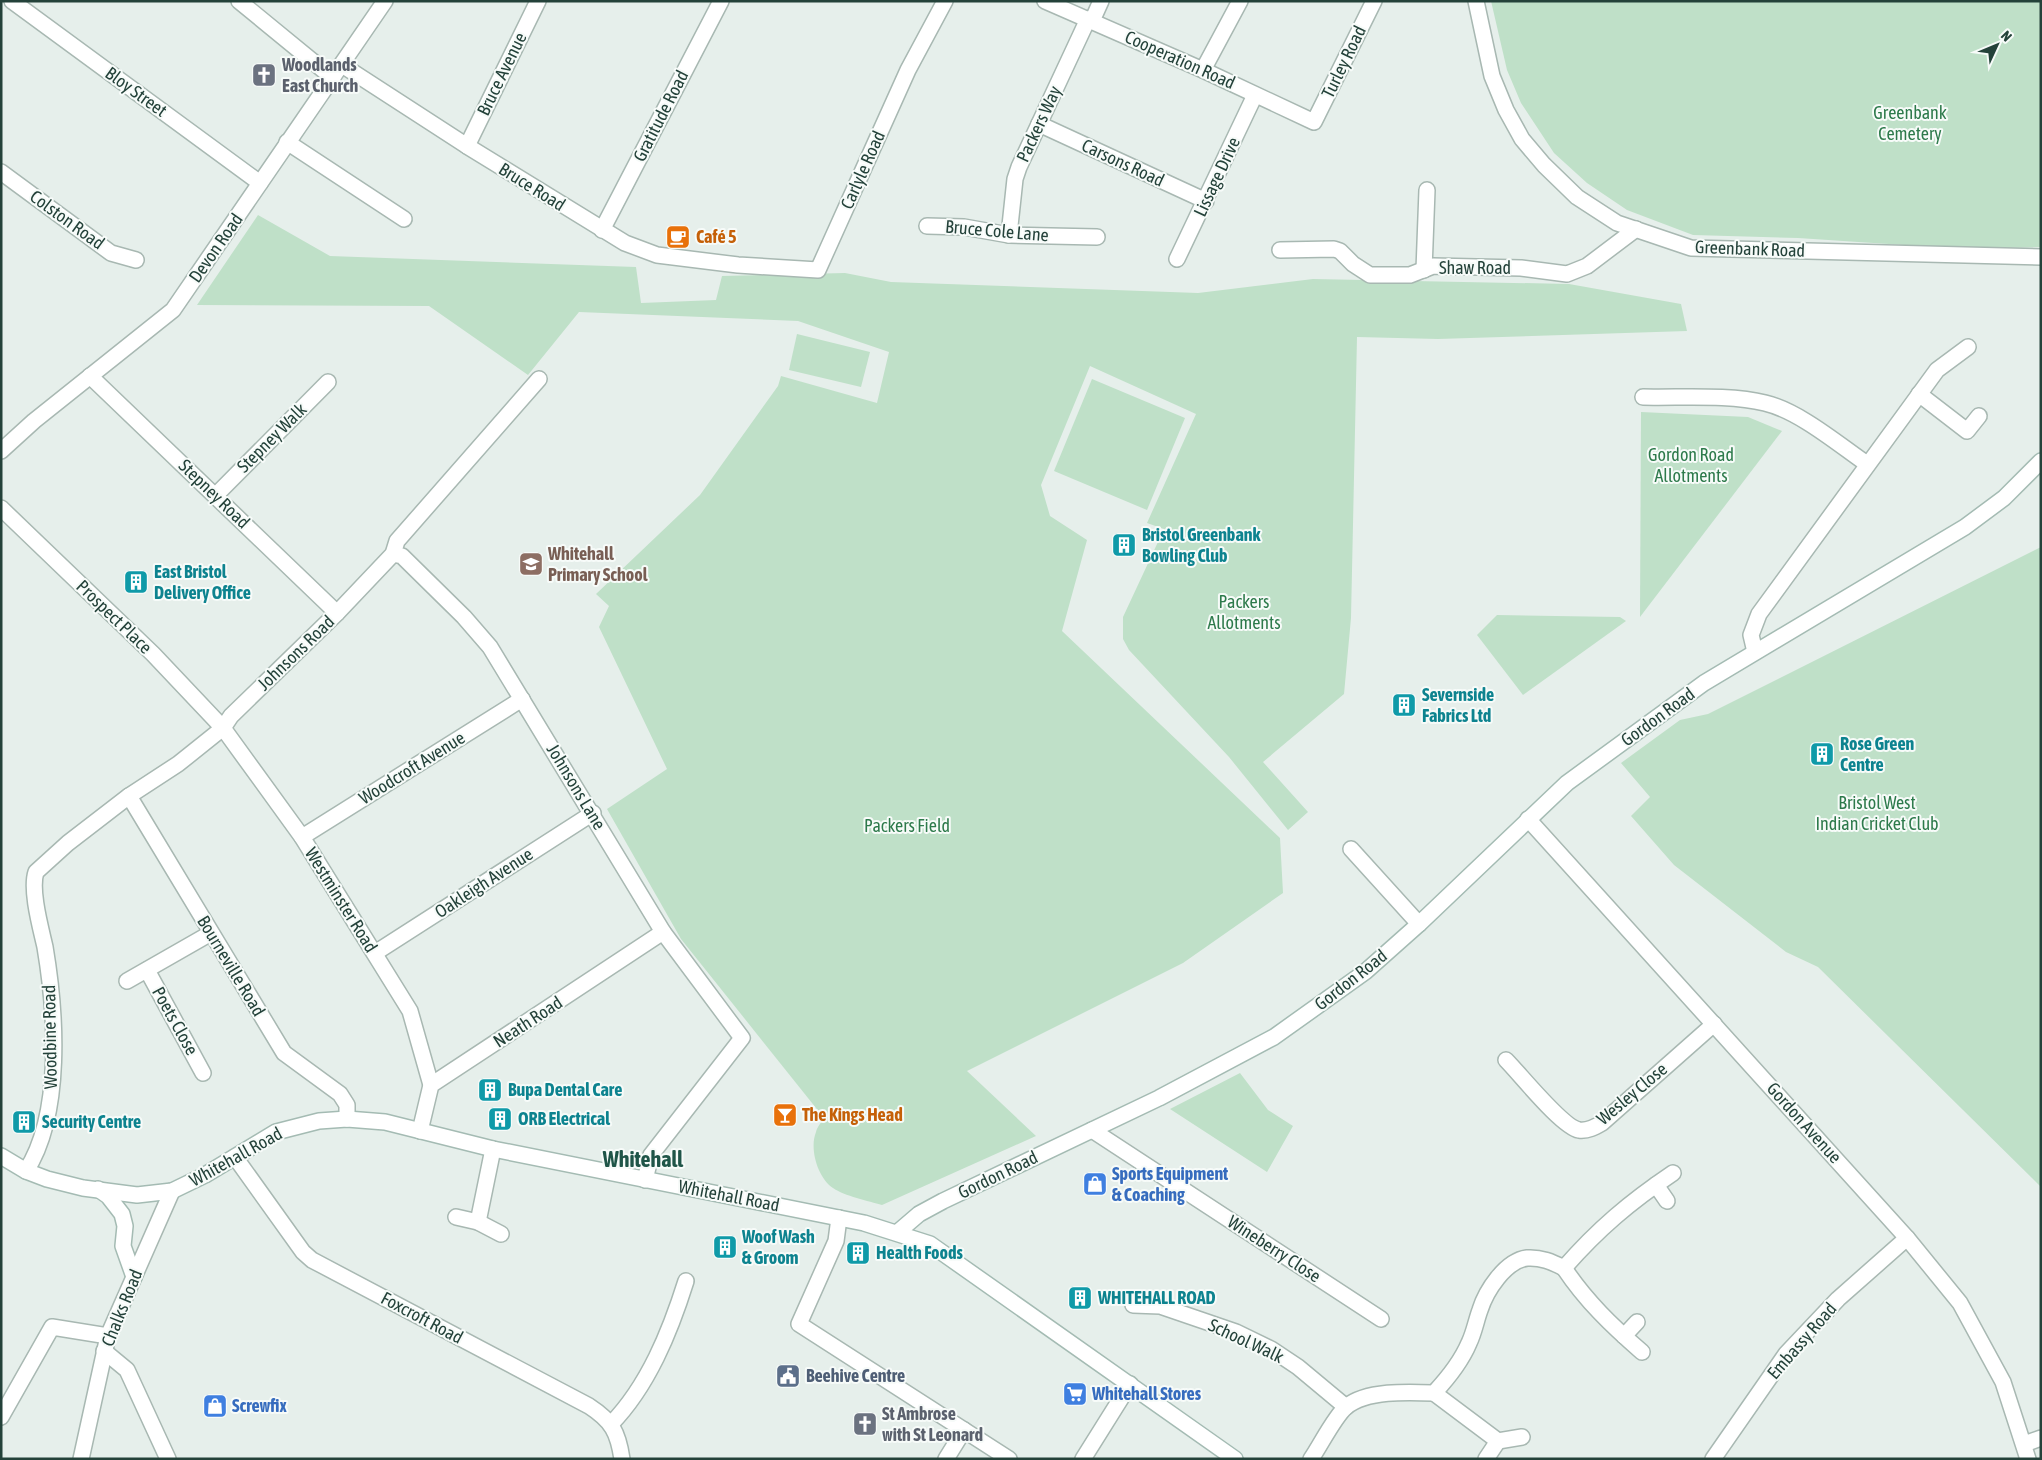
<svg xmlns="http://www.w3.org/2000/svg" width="2042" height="1460" font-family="'Asap Condensed',sans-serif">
<rect width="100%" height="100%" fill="#e6efeb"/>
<g fill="#bfe0c8">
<path d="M1491,1H2041V247L1964,249L1798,238L1693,235L1627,210L1587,183L1554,153L1521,103L1507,70Z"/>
<path d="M258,215L330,256L636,267L641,303L716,300L722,276L845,273L891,282L1198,293L1313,279L1569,284L1681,304L1687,331L1438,339L1357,337L1351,618L1344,694L1263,762L1308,812L1288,830L1229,757L1129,650L1123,639V617L1164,529L1147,523L1196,414L1090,366L1041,485L1050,516L1087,540L1062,631L1280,838L1283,893L1183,963L967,1071L1036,1136L882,1205C869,1201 844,1196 833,1188C818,1178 809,1149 816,1132C817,1127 821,1123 824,1118L681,939L607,809L667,769L599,627L609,606L596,594L700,495L778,386L781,376L877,403L889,352L798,321L579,312L528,375L429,306L197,305Z"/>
<path d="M797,334L870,352L861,387L789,370Z"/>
<path d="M1092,379L1185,418L1147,510L1054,471Z"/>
<path d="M1641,412L1748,417L1782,431L1640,617Z"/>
<path d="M2041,547V1187L1818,967L1786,952L1674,865L1631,816L1650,797L1621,763L1680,720L1708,714Z"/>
<path d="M1497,615L1620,617L1626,621L1523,695L1477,635Z"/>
<path d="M1240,1073L1268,1110L1293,1126L1267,1172L1170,1109Z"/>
</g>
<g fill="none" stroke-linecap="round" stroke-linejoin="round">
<defs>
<g id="minor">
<path d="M12,1L260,183"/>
<path d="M239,1L333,78"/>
<path d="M1045,1L1203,70L1314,122L1374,1"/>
<path d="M1476,1L1492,76L1506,110L1522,139L1544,165L1577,197L1617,223L1691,248L2041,257"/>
<path d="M1092,21L1101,1"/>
<path d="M342,65L467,146L625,243L657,255L738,265L818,270L908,70L945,1"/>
<path d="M1203,70L1240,1"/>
<path d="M1039,124L1206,201"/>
<path d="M287,142L404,219"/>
<path d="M467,146L538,1"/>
<path d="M1,172L111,253L136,260"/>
<path d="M927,226L964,227L1009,235L1097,237"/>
<path d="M602,230L721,1"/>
<path d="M1009,235L1015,179L1019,167L1088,19"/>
<path d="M1280,250L1334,249L1340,251L1353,264L1370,275H1410L1433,266L1521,268L1567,274L1587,266L1636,229"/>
<path d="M1177,259L1255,95"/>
<path d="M1424,270L1427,190"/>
<path d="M90,376L337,613"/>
<path d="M1919,394L1967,431L1979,416"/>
<path d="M1643,397C1679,398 1730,394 1765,403C1799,411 1838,444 1867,464"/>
<path d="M1,451L34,421L173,310L385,1"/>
<path d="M216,495L328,382"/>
<path d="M1,508L153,654L223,728L302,837L410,1011L431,1085"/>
<path d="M393,554L402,556L464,617L490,647L663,932L742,1038L651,1155L645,1180"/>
<path d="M1755,652L1751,635L1759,614L1937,370L1968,347"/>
<path d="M129,796L284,1053L340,1094L347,1105V1119"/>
<path d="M1528,819L1907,1238L1960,1303L2003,1382L2028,1459"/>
<path d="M302,837L522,699"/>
<path d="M1351,849L1419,924"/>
<path d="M375,953L593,813"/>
<path d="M147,970L203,1073"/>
<path d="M127,981L211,933"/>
<path d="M1506,1060C1520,1074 1562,1127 1579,1130C1588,1131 1595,1127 1602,1123L1714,1024"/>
<path d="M1092,1130L1381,1319"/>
<path d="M420,1131L431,1085L663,932"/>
<path d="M235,1157L303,1252L312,1260L589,1406C612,1421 618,1432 622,1459"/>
<path d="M26,1171C63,1114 56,1012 45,947C41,929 30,890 36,872L68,843L129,796L178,764L223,728L231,716L337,613L393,554L397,541L539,379"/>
<path d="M1656,1185L1667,1201"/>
<path d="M456,1217L478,1222L501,1234"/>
<path d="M839,1218L836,1241L799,1324L1009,1459"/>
<path d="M478,1222L493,1149"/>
<path d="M1564,1268C1586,1301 1612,1326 1642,1352"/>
<path d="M1133,1305L1160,1306L1236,1332L1271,1349L1298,1367L1346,1407"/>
<path d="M1624,1336L1637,1322"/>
<path d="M104,1351L127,1370L168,1459"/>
<path d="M1434,1393L1498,1441L1522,1437"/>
<path d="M1,1417L52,1327L108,1336"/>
<path d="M611,1424C648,1386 670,1332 686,1281"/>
<path d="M2024,1444L2041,1438"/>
<path d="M81,1459L108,1336L172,1191"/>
<path d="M946,1459L964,1430"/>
<path d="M1083,1459L1130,1384"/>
<path d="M1311,1459C1320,1446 1335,1416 1346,1407C1366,1390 1409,1392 1434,1393C1448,1378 1461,1362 1469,1343C1474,1333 1476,1321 1480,1310C1486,1291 1505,1261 1527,1258C1541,1257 1552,1262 1564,1268C1598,1229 1630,1202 1673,1173"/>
<path d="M1486,1459L1498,1441"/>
<path d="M1713,1459L1786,1354L1838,1299L1907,1238"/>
</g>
<g id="secondary">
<path d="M1,1156L26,1171L47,1179L83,1188L137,1195L172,1191L205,1175L276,1132L319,1121L347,1119L385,1122L493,1149L864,1223L930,1244L1235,1459"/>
<path d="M98,1189L108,1196L122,1214L125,1226L123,1246L134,1277"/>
<path d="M898,1232L919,1214L943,1201L1159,1098L1274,1037L1365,972L1419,924L1567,783L1704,683L1965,527L2004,498L2041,461"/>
</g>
</defs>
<use href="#minor" stroke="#a8b8b2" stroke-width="18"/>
<use href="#secondary" stroke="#a4bbb3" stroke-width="18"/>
<use href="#minor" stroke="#fff" stroke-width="15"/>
<use href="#secondary" stroke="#fff" stroke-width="15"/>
</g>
<defs>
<symbol id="church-square" viewBox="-11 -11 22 22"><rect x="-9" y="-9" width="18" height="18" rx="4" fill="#6b7280" stroke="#f7fbf9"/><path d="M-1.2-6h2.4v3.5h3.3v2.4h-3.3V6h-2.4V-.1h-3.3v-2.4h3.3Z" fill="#fff"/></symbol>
<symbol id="cafe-square" viewBox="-11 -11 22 22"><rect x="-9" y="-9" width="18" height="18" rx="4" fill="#e8710a" stroke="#f7fbf9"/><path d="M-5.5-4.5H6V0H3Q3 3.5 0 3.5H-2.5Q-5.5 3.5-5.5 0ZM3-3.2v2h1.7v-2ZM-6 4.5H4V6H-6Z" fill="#fff"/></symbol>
<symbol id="building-square" viewBox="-11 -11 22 22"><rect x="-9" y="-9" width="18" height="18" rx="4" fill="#0f9aa8" stroke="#f7fbf9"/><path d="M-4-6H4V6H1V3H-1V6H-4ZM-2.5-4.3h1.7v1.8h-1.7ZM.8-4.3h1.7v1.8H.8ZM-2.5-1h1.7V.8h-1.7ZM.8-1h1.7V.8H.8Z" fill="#fff"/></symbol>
<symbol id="school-square" viewBox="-11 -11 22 22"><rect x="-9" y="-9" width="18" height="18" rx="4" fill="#8d6e63" stroke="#f7fbf9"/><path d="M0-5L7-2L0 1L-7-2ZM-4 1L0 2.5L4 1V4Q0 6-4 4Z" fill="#fff"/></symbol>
<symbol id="bar-square" viewBox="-11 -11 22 22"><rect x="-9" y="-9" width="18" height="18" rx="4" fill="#e8710a" stroke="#f7fbf9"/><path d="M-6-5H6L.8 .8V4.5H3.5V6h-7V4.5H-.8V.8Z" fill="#fff"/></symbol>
<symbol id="shop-square" viewBox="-11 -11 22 22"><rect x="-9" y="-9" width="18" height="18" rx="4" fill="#3f7fe0" stroke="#f7fbf9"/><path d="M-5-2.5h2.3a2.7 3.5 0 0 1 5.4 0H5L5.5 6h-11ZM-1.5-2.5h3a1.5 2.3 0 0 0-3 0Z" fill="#fff"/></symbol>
<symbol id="civic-square" viewBox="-11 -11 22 22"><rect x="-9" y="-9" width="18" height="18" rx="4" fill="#5c6f8a" stroke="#f7fbf9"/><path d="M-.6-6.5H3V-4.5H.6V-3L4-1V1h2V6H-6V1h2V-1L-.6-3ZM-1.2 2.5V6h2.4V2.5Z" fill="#fff"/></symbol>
<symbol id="supermarket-square" viewBox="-11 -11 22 22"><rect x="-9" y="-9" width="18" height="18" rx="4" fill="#3f7fe0" stroke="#f7fbf9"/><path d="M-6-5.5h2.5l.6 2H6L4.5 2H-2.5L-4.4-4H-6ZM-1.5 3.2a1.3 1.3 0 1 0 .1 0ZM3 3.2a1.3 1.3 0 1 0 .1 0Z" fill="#fff"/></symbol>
</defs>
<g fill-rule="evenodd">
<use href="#church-square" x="250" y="61" width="28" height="28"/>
<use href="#cafe-square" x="664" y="223" width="28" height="28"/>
<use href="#building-square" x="1110" y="531" width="28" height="28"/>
<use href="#school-square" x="517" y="550" width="28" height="28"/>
<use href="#building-square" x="122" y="568" width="28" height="28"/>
<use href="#building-square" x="1390" y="691" width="28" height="28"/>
<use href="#building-square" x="1808" y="740" width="28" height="28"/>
<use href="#building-square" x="476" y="1076" width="28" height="28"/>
<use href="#bar-square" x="771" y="1101" width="28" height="28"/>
<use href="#building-square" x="486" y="1105" width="28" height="28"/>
<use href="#building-square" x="10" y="1108" width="28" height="28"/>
<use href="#shop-square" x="1081" y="1170" width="28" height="28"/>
<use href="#building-square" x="711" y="1233" width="28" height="28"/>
<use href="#building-square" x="844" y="1239" width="28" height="28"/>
<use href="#building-square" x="1066" y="1284" width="28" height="28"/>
<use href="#civic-square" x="774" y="1362" width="28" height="28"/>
<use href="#supermarket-square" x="1061" y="1380" width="28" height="28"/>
<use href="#shop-square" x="201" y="1392" width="28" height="28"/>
<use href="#church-square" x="851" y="1410" width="28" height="28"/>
</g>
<g text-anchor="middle" stroke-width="4" stroke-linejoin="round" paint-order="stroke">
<g font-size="18" fill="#24423a" stroke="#f7fbf9">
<text transform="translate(1180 60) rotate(24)" y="6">Cooperation Road</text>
<text transform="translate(1344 62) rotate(-64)" y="6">Turley Road</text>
<text transform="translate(502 74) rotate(-64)" y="6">Bruce Avenue</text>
<text transform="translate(136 92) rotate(36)" y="6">Bloy Street</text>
<text transform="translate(661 116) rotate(-63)" y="6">Gratitude Road</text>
<text transform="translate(1039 124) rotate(-65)" y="6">Packers Way</text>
<text transform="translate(1123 163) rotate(25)" y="6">Carsons Road</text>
<text transform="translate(863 170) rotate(-66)" y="6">Carlyle Road</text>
<text transform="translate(1217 177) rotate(-65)" y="6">Lissage Drive</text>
<text transform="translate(532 187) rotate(32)" y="6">Bruce Road</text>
<text transform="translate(67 220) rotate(36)" y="6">Colston Road</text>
<text transform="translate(997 231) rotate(5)" y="6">Bruce Cole Lane</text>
<text transform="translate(216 248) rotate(-55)" y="6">Devon Road</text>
<text transform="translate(1750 249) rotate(2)" y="6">Greenbank Road</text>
<text x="1475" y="274">Shaw Road</text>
<text transform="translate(272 438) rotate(-45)" y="6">Stepney Walk</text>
<text transform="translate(214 494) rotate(44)" y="6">Stepney Road</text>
<text transform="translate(114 617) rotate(44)" y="6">Prospect Place</text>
<text transform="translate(296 653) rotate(-44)" y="6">Johnsons Road</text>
<text transform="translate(1658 717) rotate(-36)" y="6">Gordon Road</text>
<text transform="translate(412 768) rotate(-32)" y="6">Woodcroft Avenue</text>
<text transform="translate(576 787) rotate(59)" y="6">Johnsons Lane</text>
<text transform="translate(484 883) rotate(-33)" y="6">Oakleigh Avenue</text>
<text transform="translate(341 900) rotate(58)" y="6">Westminster Road</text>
<text transform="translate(231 966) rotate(59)" y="6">Bourneville Road</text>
<text transform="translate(1351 980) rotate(-38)" y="6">Gordon Road</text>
<text transform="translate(175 1021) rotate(61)" y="6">Poets Close</text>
<text transform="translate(528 1022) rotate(-33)" y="6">Neath Road</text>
<text transform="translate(50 1037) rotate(-91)" y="6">Woodbine Road</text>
<text transform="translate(1632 1094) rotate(-40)" y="6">Wesley Close</text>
<text transform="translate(1804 1123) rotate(48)" y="6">Gordon Avenue</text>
<text transform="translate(236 1157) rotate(-29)" y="6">Whitehall Road</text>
<text transform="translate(998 1175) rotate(-26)" y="6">Gordon Road</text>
<text transform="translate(729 1196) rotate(11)" y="6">Whitehall Road</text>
<text transform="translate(1274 1249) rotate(33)" y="6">Wineberry Close</text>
<text transform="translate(122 1308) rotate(-68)" y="6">Chalks Road</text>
<text transform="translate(422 1318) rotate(28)" y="6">Foxcroft Road</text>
<text transform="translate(1246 1341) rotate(25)" y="6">School Walk</text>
<text transform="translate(1802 1341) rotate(-49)" y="6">Embassy Road</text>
</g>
<g font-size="18" font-weight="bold" fill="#5b616d" stroke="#f7fbf9" text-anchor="start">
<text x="282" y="71">Woodlands<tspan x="282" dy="21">East Church</tspan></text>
<text x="882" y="1420">St Ambrose<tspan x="882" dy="21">with St Leonard</tspan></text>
</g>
<g font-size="18" fill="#2d7a4b" stroke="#f7fbf9">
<text x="1910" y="119">Greenbank<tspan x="1910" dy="21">Cemetery</tspan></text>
<text x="1691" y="461">Gordon Road<tspan x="1691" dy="21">Allotments</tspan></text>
<text x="1244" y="608">Packers<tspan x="1244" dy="21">Allotments</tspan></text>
<text x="1877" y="809">Bristol West<tspan x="1877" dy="21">Indian Cricket Club</tspan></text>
<text x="907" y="832">Packers Field</text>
</g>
<g font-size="18" font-weight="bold" fill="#c56008" stroke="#f7fbf9" text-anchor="start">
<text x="696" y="243">Café 5</text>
<text x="802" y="1121">The Kings Head</text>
</g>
<g font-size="18" font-weight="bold" fill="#0d838f" stroke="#f7fbf9" text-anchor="start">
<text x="1142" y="541">Bristol Greenbank<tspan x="1142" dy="21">Bowling Club</tspan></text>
<text x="154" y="578">East Bristol<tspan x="154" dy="21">Delivery Office</tspan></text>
<text x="1422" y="701">Severnside<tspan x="1422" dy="21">Fabrics Ltd</tspan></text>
<text x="1840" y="750">Rose Green<tspan x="1840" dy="21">Centre</tspan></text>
<text x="508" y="1096">Bupa Dental Care</text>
<text x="518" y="1125">ORB Electrical</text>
<text x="42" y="1128">Security Centre</text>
<text x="742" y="1243">Woof Wash<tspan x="742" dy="21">&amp; Groom</tspan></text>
<text x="876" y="1259">Health Foods</text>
<text x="1098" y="1304">WHITEHALL ROAD</text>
</g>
<g font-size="18" font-weight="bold" fill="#785e54" stroke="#f7fbf9" text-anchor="start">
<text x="548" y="560">Whitehall<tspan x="548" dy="21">Primary School</tspan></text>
</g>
<g font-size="18" font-weight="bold" fill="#366cbe" stroke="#f7fbf9" text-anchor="start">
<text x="1112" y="1180">Sports Equipment<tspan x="1112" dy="21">&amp; Coaching</tspan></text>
<text x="1092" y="1400">Whitehall Stores</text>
<text x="232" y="1412">Screwfix</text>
</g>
<g font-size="18" font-weight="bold" fill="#4e5e75" stroke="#f7fbf9" text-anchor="start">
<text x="806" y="1382">Beehive Centre</text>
</g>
<g font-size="22" font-weight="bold" fill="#1f5548" stroke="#f7fbf9">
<text x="643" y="1167">Whitehall</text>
</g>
</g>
<rect width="2042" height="1460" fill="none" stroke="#24423a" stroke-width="5"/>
<g transform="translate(1997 45) rotate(46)" stroke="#f7fbf9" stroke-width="4" paint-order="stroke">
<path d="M0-4L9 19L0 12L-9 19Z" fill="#24423a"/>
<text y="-8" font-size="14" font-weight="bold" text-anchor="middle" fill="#24423a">N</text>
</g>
</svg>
